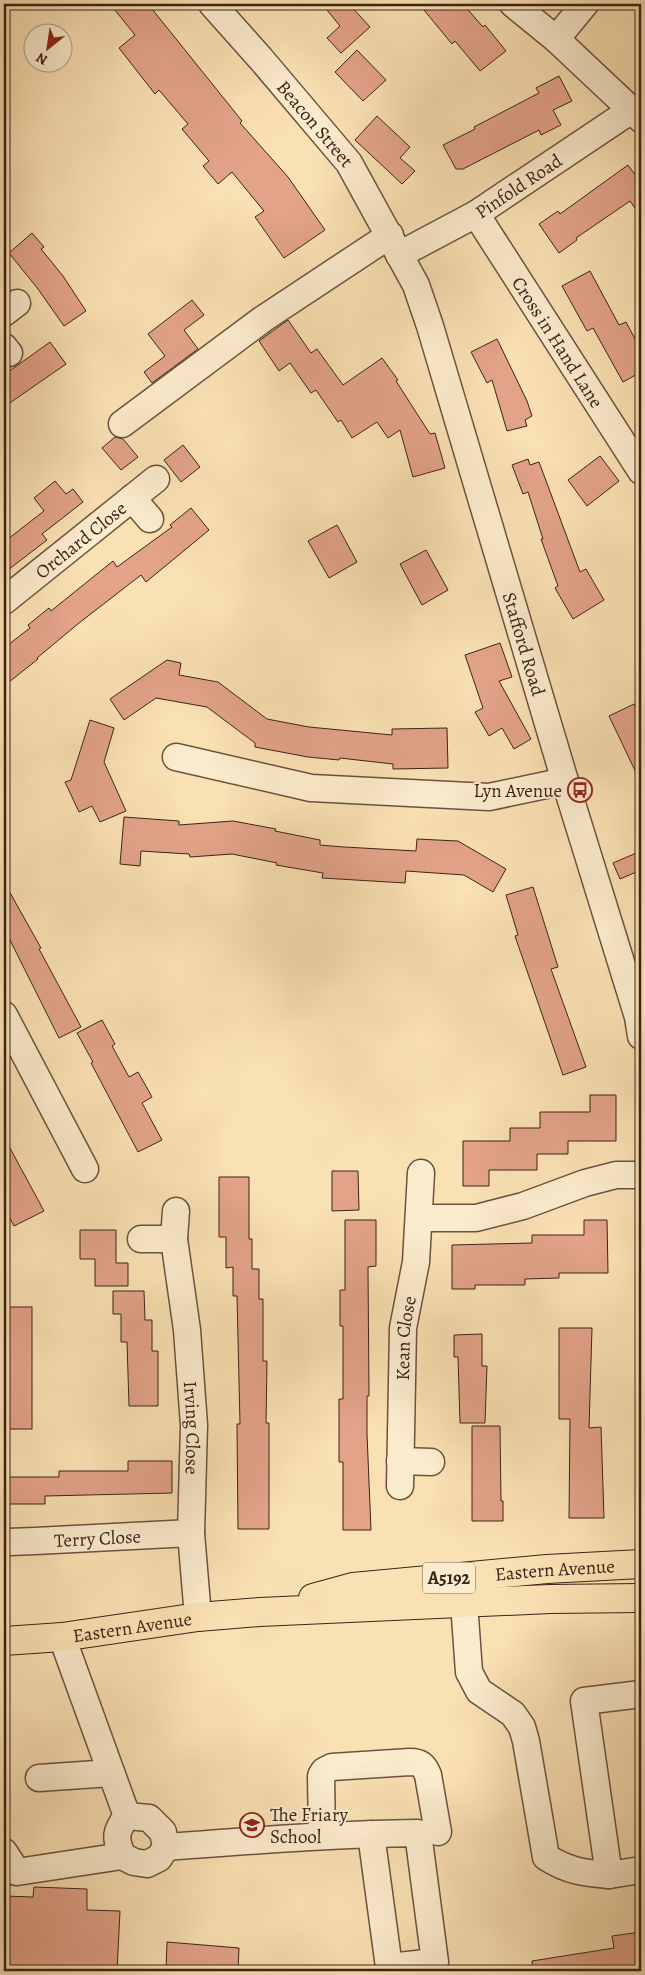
<svg xmlns="http://www.w3.org/2000/svg" width="645" height="1975" font-family="Alegreya,serif">
<rect width="100%" height="100%" fill="#fae1b3"/>
<filter id="stains"><feTurbulence type="fractalNoise" baseFrequency=".004" numOctaves="4"/><feColorMatrix values="0 0 0 0 .2 0 0 0 0 .09 0 0 0 0 .02 0 0 0 .5 -.17"/></filter>
<radialGradient id="worn" r=".72"><stop offset=".6" stop-color="#630" stop-opacity="0"/><stop offset="1" stop-color="#630" stop-opacity=".3"/></radialGradient>
<g fill="#e3a389" stroke="#3b2318">
<path d="M110,4H148L242,121L240,123L288,177L325,230L284,258L255,217L264,211L232,172L218,184L203,166L209,161L182,129L188,124L159,90L155,94L119,48L135,35Z"/>
<path d="M322,4H349L370,27L341,53L327,38L340,26Z"/>
<path d="M419,4H463L483,27L485,25L506,51L480,71L455,41L452,44Z"/>
<path d="M357,50L386,80L363,101L335,72Z"/>
<path d="M559,76L572,101L553,110L561,125L541,135L539,130L463,169H456L443,145L475,129L474,127L539,93L536,88Z"/>
<path d="M377,116L410,147L400,158L415,171L402,184L355,140Z"/>
<path d="M628,165L641,183V217L630,201L576,238L577,240L559,253L539,224L558,211L560,214Z"/>
<path d="M32,233L44,247L41,249L63,276L86,311L64,326L38,289L9,253Z"/>
<path d="M590,271L619,325L626,322L641,350V372L623,382L593,328L587,331L562,286Z"/>
<path d="M192,300L204,315L184,330L198,349L152,383L144,372L165,356L148,334Z"/>
<path d="M288,320L311,353L317,349L343,385L382,358L398,380L396,381L430,434L435,433L445,468L413,477L400,430L388,438L377,422L352,438L341,420L338,422L316,390L311,393L290,363L279,371L259,341Z"/>
<path d="M497,339L527,401L532,416L525,420L527,426L507,431L492,380L487,383L471,352Z"/>
<path d="M50,342L66,364L4,407V375Z"/>
<path d="M115,437L123,439L138,457L121,470L102,448Z"/>
<path d="M183,445L200,467L181,482L164,460Z"/>
<path d="M600,456L619,481L587,506L568,480Z"/>
<path d="M528,459L530,465L539,462L580,572L586,569L604,600L573,619L555,588L558,586L541,539H543L528,492L523,494L512,465Z"/>
<path d="M55,481L66,494L73,489L83,502L42,534L47,540L4,573V542L44,511L34,498Z"/>
<path d="M191,508L209,530L146,582L141,575L79,623L37,658L38,659L4,686V648L30,628L28,625L49,608L51,611L113,561L117,567L172,527L170,525Z"/>
<path d="M337,525L357,562L329,578L308,541Z"/>
<path d="M426,550L448,590L422,605L400,564Z"/>
<path d="M500,643L512,677L499,681L531,739L514,749L502,728L489,736L475,712L483,708L465,655Z"/>
<path d="M167,660L181,663L179,675L218,682L267,719L309,727L392,735V729L447,728L448,768L393,769V764L340,758L339,760L308,757L255,747V743L207,707L156,698L124,720L110,699Z"/>
<path d="M634,704L641,720V783L609,716Z"/>
<path d="M90,720L114,728L104,762L126,811L100,822L92,806L79,812L65,782L71,780Z"/>
<path d="M124,817L179,821V825L233,821L276,829L275,831L320,840V845L344,847L416,851L417,839L458,841L506,869L493,892L464,875L406,871L405,883L322,878L323,873L276,865L277,863L232,854L190,857L189,854L141,851L140,866L120,864Z"/>
<path d="M641,851V870L620,879L613,863Z"/>
<path d="M4,882L41,948L39,949L81,1027L59,1038L4,928Z"/>
<path d="M533,887L558,967L551,969L586,1067L563,1075L515,936L518,935L506,895Z"/>
<path d="M102,1020L115,1044L112,1046L129,1077L138,1072L152,1097L142,1103L162,1140L138,1152L91,1063L93,1062L77,1033Z"/>
<path d="M590,1095H616V1141H568V1154H537V1170H489V1186H463V1141H510V1128H540V1112H590Z"/>
<path d="M4,1137L44,1211L14,1226L4,1207Z"/>
<path d="M332,1171H358L359,1210L332,1211Z"/>
<path d="M219,1177H249V1239H252V1269H259V1299H263V1361H267L266,1423H269V1529H238L237,1424H240L237,1296H233V1267L226,1268V1237H219Z"/>
<path d="M345,1220H376V1266L368,1267L369,1396H367V1434L371,1530H343V1462H339V1399H343V1326H340V1290H345Z"/>
<path d="M584,1220H607L608,1273H559V1278L525,1279V1285H475V1289H452V1245L532,1243V1235H584Z"/>
<path d="M80,1230H116V1263H128V1286H95V1259H80Z"/>
<path d="M113,1291H144L145,1320H152V1351H158V1406H129L127,1342H121V1314H113Z"/>
<rect x="4" y="1307" width="28" height="122"/>
<path d="M559,1328H592L589,1428L601,1427L604,1518H569L570,1419H559Z"/>
<path d="M482,1334V1366H487L485,1423H460L458,1357H454V1335Z"/>
<path d="M472,1426H500L501,1501H503V1521H472Z"/>
<path d="M128,1461H172V1493L45,1496V1504H4V1477H59V1471H128Z"/>
<path d="M34,1887L87,1889V1910L120,1911L117,1971H4V1896L33,1897Z"/>
<path d="M641,1932V1966L635,1967L636,1971H533L532,1961L614,1948L612,1936Z"/>
<path d="M167,1942L239,1948L238,1971H166Z"/>
</g>
<g fill="none" stroke-linecap="round" stroke-linejoin="round">
<defs>
<g id="minor">
<path id="s1" d="M212,4L261,59L349,163L416,285L430,326L565,781L638,1017L641,1036"/>
<path d="M513,4L556,39L641,119"/>
<path d="M556,39L585,4"/>
<path id="s2" d="M476,214L641,471"/>
<path id="s3" d="M399,255L476,214L633,109"/>
<path d="M4,313L17,303"/>
<path d="M4,347L9,353"/>
<path d="M122,424L263,319L390,235"/>
<path d="M132,498L150,519"/>
<path id="s4" d="M4,601L156,479"/>
<path d="M176,757L311,788L489,797L565,781"/>
<path d="M4,1015L85,1169"/>
<path id="s5" d="M176,1211L174,1239L187,1330L194,1425L191,1533L198,1617"/>
<path d="M419,1218H476L523,1206L585,1183L616,1175H641"/>
<path d="M141,1239H174"/>
<path d="M400,1461L431,1462"/>
<path id="s6" d="M400,1486L403,1328L416,1262L421,1173"/>
<path id="s7" d="M4,1540L9,1542L35,1541L191,1533"/>
<path d="M464,1603L469,1672L479,1691L513,1714L522,1727L526,1741L546,1857C568,1871 584,1873 609,1875"/>
<path d="M62,1637L127,1816"/>
<path d="M641,1694L584,1701L609,1875L641,1870"/>
<path d="M39,1778L111,1773"/>
<path d="M322,1836L321,1776L324,1771L332,1767L410,1762C420,1762 424,1765 428,1775L438,1832"/>
<path d="M166,1847C250,1841 334,1834 418,1833L435,1962L389,1967L371,1834"/>
<path d="M4,1852L17,1872L122,1856L134,1862L147,1864L159,1858L166,1847L163,1832L149,1818L127,1816"/>
<path d="M122,1856C115,1837 115,1832 127,1816"/>
</g>
<g id="highway">
<path id="s8" d="M313,1598L353,1587L547,1569L641,1564"/>
<path id="s9" d="M4,1641L62,1637L198,1617L260,1612L550,1599L641,1598"/>
</g>
</defs>
<use href="#minor" stroke="#6b523f" stroke-width="29"/>
<use href="#highway" stroke="#3b2318" stroke-width="30"/>
<use href="#minor" stroke="#fcecce" stroke-width="26"/>
<use href="#highway" stroke="#fae1b3" stroke-width="28"/>
</g>
<defs>
<symbol id="bus-ring" viewBox="-11 -11 22 22"><circle r="9.5" fill="#fcecce" stroke="#8f2418" stroke-width="1.5"/><path d="M-5-6H5V4H4V6H2V4H-2V6H-4V4H-5ZM-3.5-4V0h7V-4ZM-3.5 1.2v1.5H-2V1.2ZM2 1.2v1.5H3.5V1.2Z" fill="#8f2418"/></symbol>
<symbol id="school-ring" viewBox="-11 -11 22 22"><circle r="9.5" fill="#fcecce" stroke="#8f2418" stroke-width="1.5"/><path d="M0-5L7-2L0 1L-7-2ZM-4 1L0 2.5L4 1V4Q0 6-4 4Z" fill="#8f2418"/></symbol>
</defs>
<g fill-rule="evenodd">
<use href="#bus-ring" x="566" y="776" width="28" height="28"/>
<use href="#school-ring" x="238" y="1811" width="28" height="28"/>
</g>
<g text-anchor="middle" stroke-width="4" stroke-linejoin="round" paint-order="stroke">
<rect fill="#fcecce" stroke="#755f4f" stroke-width="1" x="423" y="1562.5" width="52" height="31" rx="4"/>
<g font-size="18" font-weight="bold" fill="#3b2318">
<text x="449" y="1584">A5192</text>
</g>
<g font-size="19" fill="#3b2318" stroke="#fcecce">
<text dy="7" stroke="none"><textPath href="#s1" startOffset="158">Beacon Street</textPath></text>
<text dy="7" stroke="none"><textPath href="#s3" startOffset="138">Pinfold Road</textPath></text>
<text dy="7" stroke="none"><textPath href="#s2" startOffset="152">Cross in Hand Lane</textPath></text>
<text dy="7" stroke="none"><textPath href="#s4" startOffset="98">Orchard Close</textPath></text>
<text dy="7" stroke="none"><textPath href="#s1" startOffset="724">Stafford Road</textPath></text>
<text dy="7" stroke="none"><textPath href="#s6" startOffset="148">Kean Close</textPath></text>
<text dy="7" stroke="none"><textPath href="#s5" startOffset="218">Irving Close</textPath></text>
<text dy="7" stroke="none"><textPath href="#s7" startOffset="94">Terry Close</textPath></text>
<text dy="7" stroke="none"><textPath href="#s8" startOffset="244">Eastern Avenue</textPath></text>
<text dy="7" stroke="none"><textPath href="#s9" startOffset="129">Eastern Avenue</textPath></text>
</g>
<g font-size="19" fill="#3b2318" stroke="#fcecce" text-anchor="end">
<text x="562" y="797">Lyn Avenue</text>
<text x="270" y="1821" text-anchor="start">The Friary<tspan x="270" dy="22">School</tspan></text>
</g>
</g>
<rect width="645" height="1975" fill="none" stroke="#fae1b3" stroke-width="20"/>
<rect x="5" y="5" width="635" height="1965" fill="none" stroke="#3b2318" stroke-width="2.5"/>
<rect x="10" y="10" width="625" height="1955" fill="none" stroke="#3b2318"/>
<g transform="translate(48 48) rotate(210)"><circle r="24" fill="#fcecce" stroke="#af9c85"/>
<path d="M0-4L9 19L0 12L-9 19Z" fill="#8f2418"/>
<text y="-8" font-size="14" font-weight="bold" text-anchor="middle" fill="#3b2318">N</text>
</g>
<rect width="100%" height="100%" filter="url(#stains)"/>
<rect width="100%" height="100%" fill="url(#worn)"/>
</svg>
